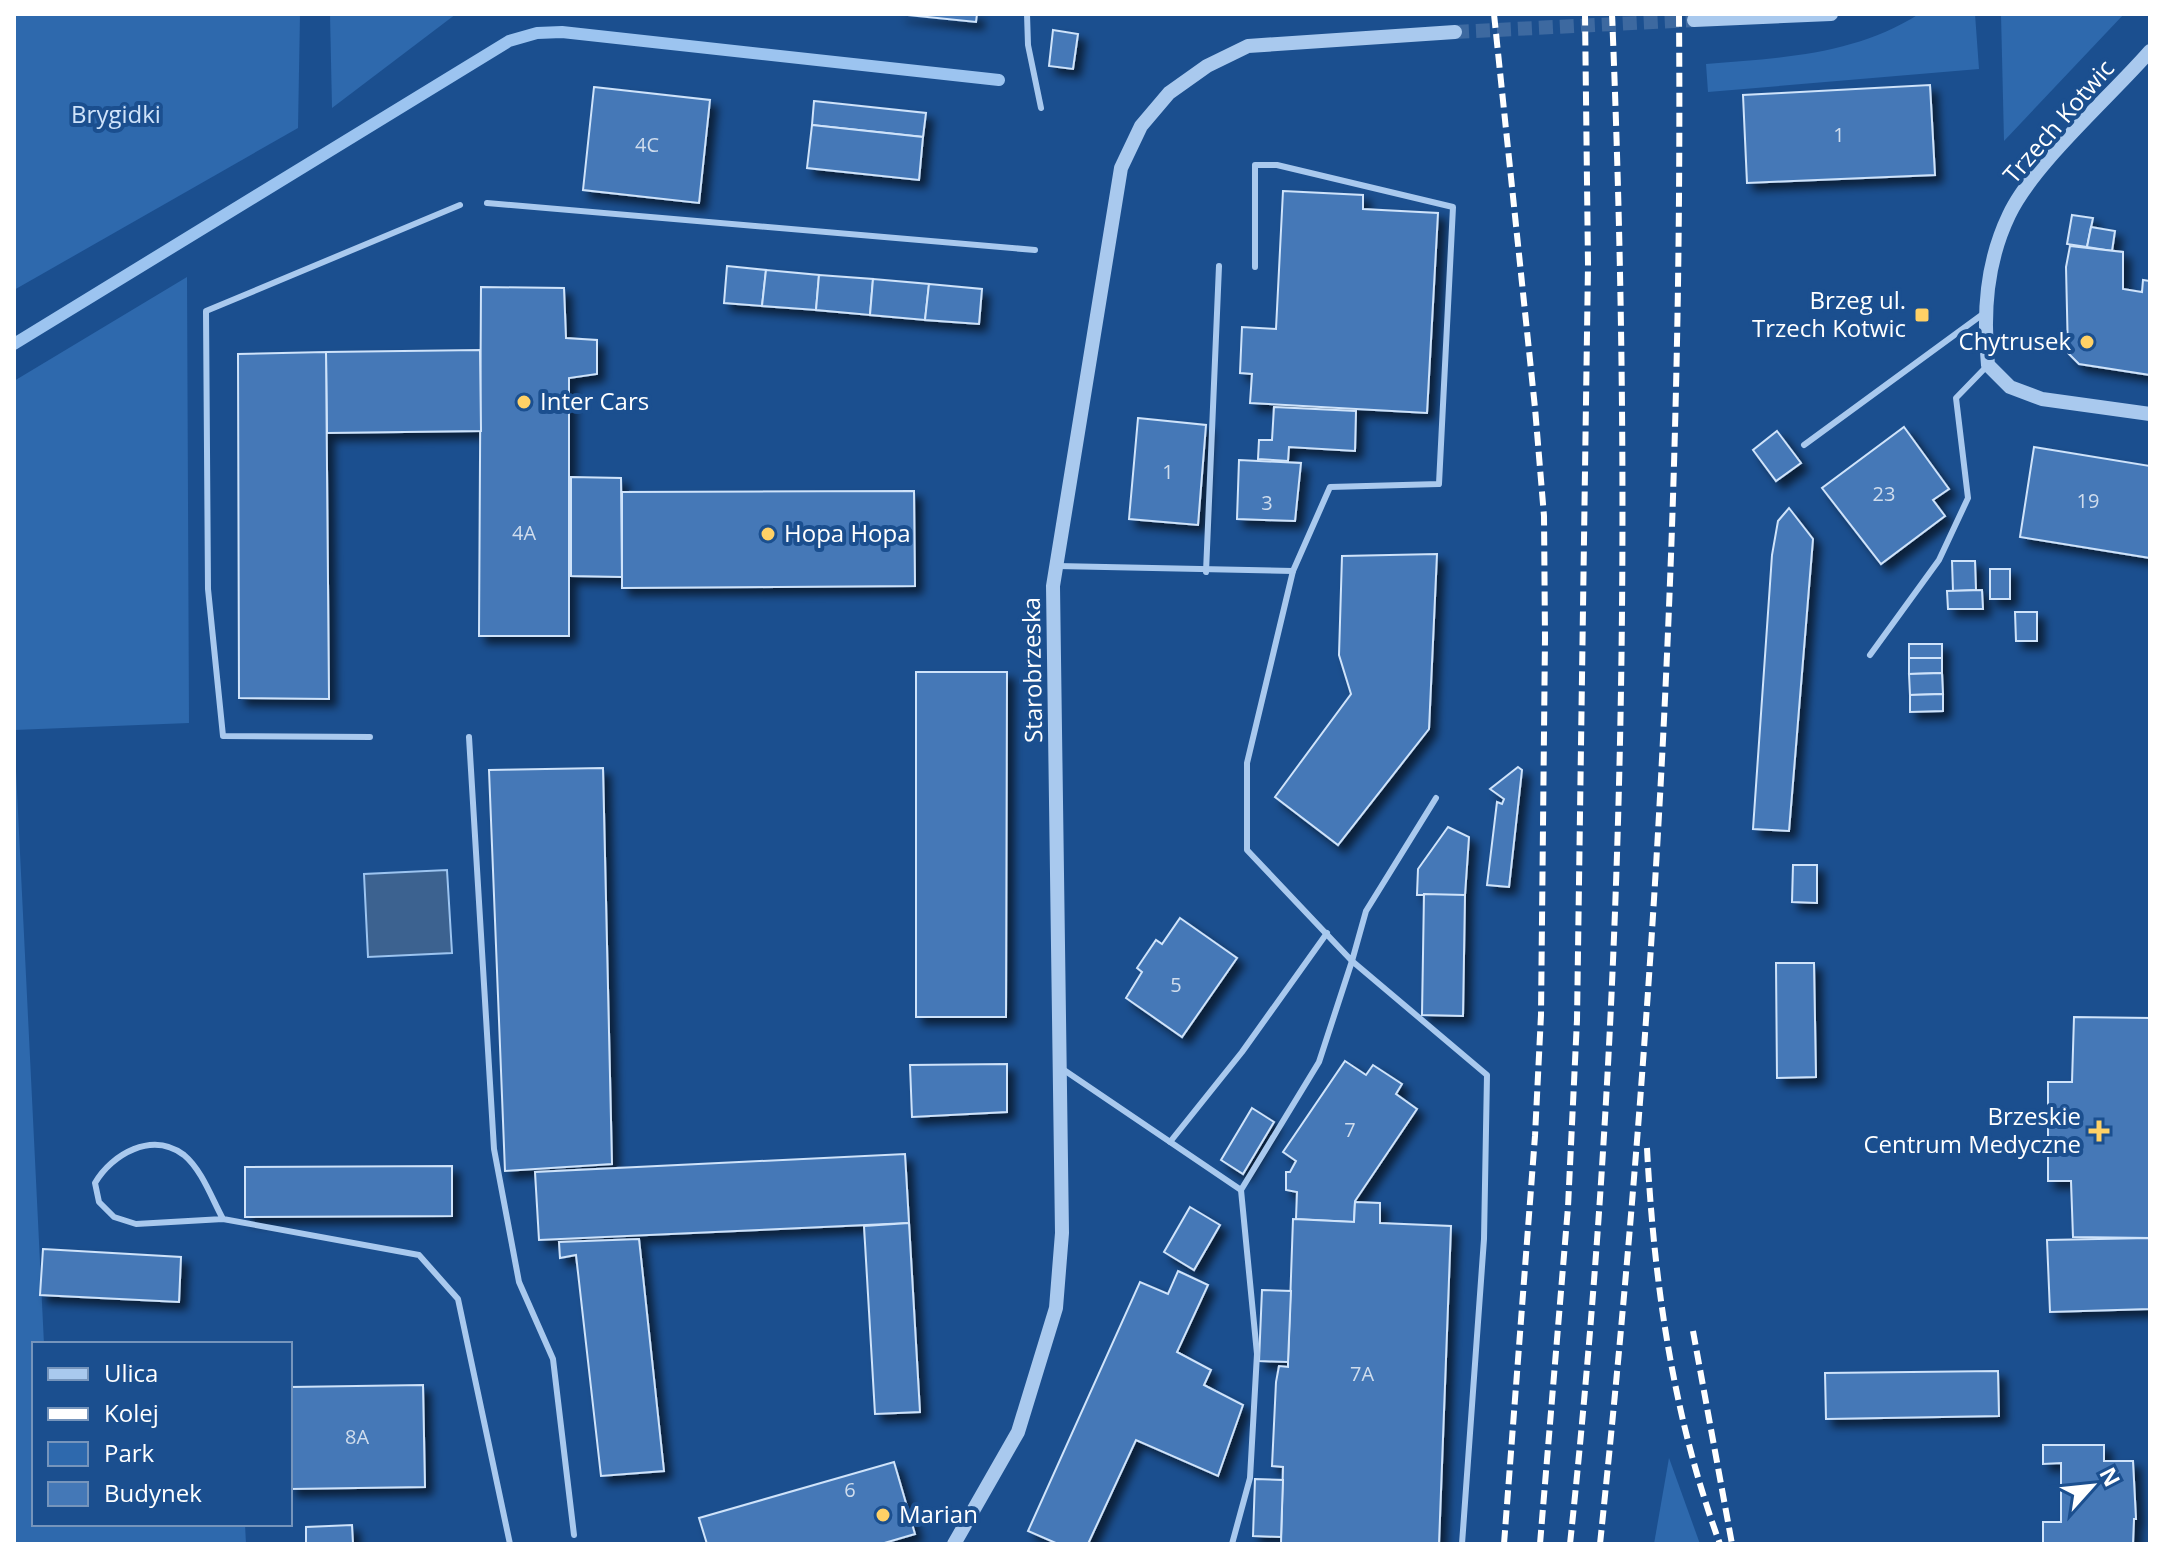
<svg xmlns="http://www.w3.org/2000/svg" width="2164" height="1558" font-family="'Open Sans',sans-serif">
<defs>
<filter id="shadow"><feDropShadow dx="7" dy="7" stdDeviation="4" flood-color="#0009"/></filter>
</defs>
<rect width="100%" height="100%" fill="#1b4f8f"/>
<g fill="#2e69ad">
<path d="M14,14H300L298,128L14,290Z"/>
<path d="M330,14H456L332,108Z"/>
<path d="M1919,14H1975L1979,69L1708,92L1706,64C1780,58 1855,55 1919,14Z"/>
<path d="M2001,14H2124L2004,141Z"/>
<path d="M187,277L189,723L14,730L44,1344H34V1524H245L246,1544H14V381Z"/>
<path d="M1669,1458L1700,1544H1654Z"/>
</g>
<path fill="#3c6290" stroke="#9cc4f0" stroke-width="2" d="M447,870L452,953L368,957L364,874Z"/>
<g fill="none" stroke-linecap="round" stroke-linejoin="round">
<path stroke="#9cc4f0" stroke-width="12" d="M14,344L509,41L537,33L562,32L999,80"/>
</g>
<g fill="#4478b7" stroke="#cfe3fa" stroke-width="2" filter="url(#shadow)">
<path d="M898,14H977L976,22Z"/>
<path d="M1053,30L1078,34L1073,69L1049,66Z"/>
<path d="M1930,85L1935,175L1747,183L1743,95Z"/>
<path d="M594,87L710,100L699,203L583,190Z"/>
<path d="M814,101L926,113L923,137L812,125Z"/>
<path d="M812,125L923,137L919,180L807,168Z"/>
<path d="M1283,191L1363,195V209L1438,213L1427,413L1250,403L1252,374L1240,373L1242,327L1276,329Z"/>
<path d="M2072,215L2093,218L2087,247L2067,244Z"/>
<path d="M2091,227L2115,231L2112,251L2087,247Z"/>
<path d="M2070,246L2123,252V289L2142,292L2143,280L2150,281V375L2079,364L2068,353L2066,267Z"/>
<path d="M727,266L766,270L762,306L724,303Z"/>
<path d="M766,270L819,275L816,310L762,306Z"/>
<path d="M819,275L873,279L870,315L816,310Z"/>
<path d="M873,279L929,284L925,320L870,315Z"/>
<path d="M929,284L982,289L979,324L925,320Z"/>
<path d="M481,287L564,288L566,338L597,340V374L569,378V636H479Z"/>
<path d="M480,350L481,431L327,433L326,352Z"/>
<path d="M326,352L329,699L239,698L238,354Z"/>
<path d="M1274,407L1356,411L1355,451L1289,447L1288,461L1258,459L1259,440H1272Z"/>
<path d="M1138,418L1206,425L1198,525L1129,519Z"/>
<path d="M1904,427L1949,489L1933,500L1945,516L1881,564L1822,488Z"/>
<path d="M1777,431L1801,463L1776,481L1753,450Z"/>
<path d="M2034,447L2150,466V558L2020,537Z"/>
<path d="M1239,460L1301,463L1295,521L1237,519Z"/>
<path d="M571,477L621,478L622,577L571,576Z"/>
<path d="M914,491L915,586L622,588V492Z"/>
<path d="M1789,508L1813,539L1789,831L1753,829L1772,555L1778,521Z"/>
<path d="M1437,554L1429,729L1338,845L1275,797L1351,694L1339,655L1342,556Z"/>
<path d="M1952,561H1975L1976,590L1953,591Z"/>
<rect x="1990" y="569" width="20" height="30"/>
<path d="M1982,590L1983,609H1948L1947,591Z"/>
<path d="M2015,612H2037V641H2016Z"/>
<rect x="1909" y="644" width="33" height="14"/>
<path d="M1909,658H1942V673L1909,674Z"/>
<path d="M916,672H1007L1006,1017H916Z"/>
<path d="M1942,673L1943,694L1910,695L1909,674Z"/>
<path d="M1943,694V711L1910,712V695Z"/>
<path d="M1518,767L1522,770L1509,887L1487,885L1497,802L1502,804L1504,799L1490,789Z"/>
<path d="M603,768L612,1164L505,1171L489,770Z"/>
<path d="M1448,827L1469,837L1465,895H1417L1418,869Z"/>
<path d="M1793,865H1817V903L1792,902Z"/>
<path d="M1424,894L1465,895L1463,1016L1422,1015Z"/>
<path d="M1180,918L1237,958L1182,1037L1126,998L1142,972L1137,968L1156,940L1162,944Z"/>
<path d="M1776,963H1814L1816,1077L1777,1078Z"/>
<path d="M2074,1017L2150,1018V1238L2073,1237L2071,1181H2048V1082H2072Z"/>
<path d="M1345,1061L1366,1075L1373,1065L1402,1084L1396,1094L1417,1109L1355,1201L1354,1222L1296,1219L1297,1192L1286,1190V1172H1290L1296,1161L1283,1152Z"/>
<path d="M1007,1064V1112L912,1117L910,1065Z"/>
<path d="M1252,1108L1274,1122L1243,1174L1221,1160Z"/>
<path d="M905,1154L909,1223L539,1240L535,1172Z"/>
<path d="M452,1166V1216L245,1217V1167Z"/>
<path d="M1355,1202L1380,1203V1223L1451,1226L1439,1544H1281L1283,1467L1272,1466L1276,1382L1279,1366L1288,1367V1362L1293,1219L1354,1222Z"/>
<path d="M1190,1207L1220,1225L1194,1270L1164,1252Z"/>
<path d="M909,1223L920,1412L875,1414L864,1226Z"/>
<path d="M2150,1238V1309L2050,1312L2047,1240Z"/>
<path d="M639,1239L664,1471L601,1476L576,1255L560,1258L559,1242Z"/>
<path d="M43,1249L181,1257L179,1302L40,1295Z"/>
<path d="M1178,1271L1208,1285L1177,1352L1211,1370L1204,1385L1243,1405L1218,1476L1136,1440L1088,1544H1058L1028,1531L1140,1282L1168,1294Z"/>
<path d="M1262,1290L1291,1291L1288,1362L1259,1361Z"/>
<path d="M1998,1371L1999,1416L1826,1419L1825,1373Z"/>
<path d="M423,1385L425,1487L290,1489V1387Z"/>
<path d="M2043,1445H2104V1461H2133L2136,1519H2134L2133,1544H2043V1522H2061V1463L2043,1464Z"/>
<path d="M894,1462L915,1534L881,1544H707L699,1518Z"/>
<path d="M1255,1479L1283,1480L1281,1537L1253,1536Z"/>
<path d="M352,1525L353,1544H306V1527Z"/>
</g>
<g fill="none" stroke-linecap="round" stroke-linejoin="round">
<path stroke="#3d69a0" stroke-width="14" stroke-dasharray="14 7" stroke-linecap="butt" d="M1455,32L1694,20"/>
<g stroke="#a9c9ee" stroke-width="6">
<path d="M1027,14L1028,45L1041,108"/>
<path d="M487,203L1035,250"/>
<path d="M1255,267V165H1277L1453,207L1439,484L1330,487L1293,571L1247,763V850L1352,961L1366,911L1436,798"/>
<path d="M1804,445L1983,314"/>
<path d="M1057,566L1293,571"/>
<path d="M1206,572L1219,266"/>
<path d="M1870,655L1939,560L1968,498L1956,398L1988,365"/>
<path d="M370,737L223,736L208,589L206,311L460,205"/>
<path d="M469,737L494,1149L519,1282L553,1359L574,1535"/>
<path d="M1061,1068L1241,1190L1319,1062L1352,961L1487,1075L1484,1239L1462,1544"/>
<path d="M1170,1142L1242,1052L1327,933"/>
<path d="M223,1219C212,1199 202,1170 184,1155C152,1131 112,1154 95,1183L99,1202L114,1217L136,1224L223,1219L419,1255L458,1299L510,1544"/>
<path d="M1232,1544L1250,1478L1257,1354L1241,1190"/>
</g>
<g stroke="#a9c9ee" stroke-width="14">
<path d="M1694,20L1831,14"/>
<path d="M2150,51C2111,96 2033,164 2009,215C1986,263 1983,313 1988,365L2010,387L2042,399L2150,414"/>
<path d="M954,1544L1018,1432L1056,1308L1062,1233L1053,586L1121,168L1141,126L1169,93L1207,66L1248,46L1455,32"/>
</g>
<g stroke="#fff" stroke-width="6" stroke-dasharray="14 6" stroke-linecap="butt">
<path d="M1494,14L1535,408L1544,516L1545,638L1541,1015L1535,1136L1504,1544"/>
<path d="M1647,1148C1654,1283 1673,1417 1720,1544"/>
<path d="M1693,1331L1732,1544"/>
<path d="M1540,1544L1568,1207L1577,1020L1588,265L1585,14"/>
<path d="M1570,1544C1624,1036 1633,524 1612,14"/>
<path d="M1600,1544C1653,1036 1683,525 1679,14"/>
</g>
</g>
<g fill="#ffd166" stroke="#1b4f8f" stroke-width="3">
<rect x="1914" y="307" width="16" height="16" rx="4"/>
<circle cx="2087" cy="342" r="8"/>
<circle cx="524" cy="402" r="8"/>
<circle cx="768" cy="534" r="8"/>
<path d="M2095 1119h8v8h8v8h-8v8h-8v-8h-8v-8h8z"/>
<circle cx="883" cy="1515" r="8"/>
</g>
<g text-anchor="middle" stroke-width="8" stroke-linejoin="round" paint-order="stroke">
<g font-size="20" fill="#d0dded">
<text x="1839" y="142">1</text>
<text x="647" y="152">4C</text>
<text x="1168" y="479">1</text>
<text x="1884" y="501">23</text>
<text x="2088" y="508">19</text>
<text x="1267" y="510">3</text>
<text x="524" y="540">4A</text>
<text x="1176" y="992">5</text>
<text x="1350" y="1137">7</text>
<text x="1362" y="1381">7A</text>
<text x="357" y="1444">8A</text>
<text x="850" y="1497">6</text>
</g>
<g font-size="24" fill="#cfe3fa" stroke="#1b4f8f">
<text x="116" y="123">Brygidki</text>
</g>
<g font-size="24" fill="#fff" stroke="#1b4f8f">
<text transform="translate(2059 122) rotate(-49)" y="8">Trzech Kotwic</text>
<text transform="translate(1033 670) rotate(-91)" y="8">Starobrzeska</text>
</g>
<g font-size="24" fill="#fff" stroke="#1b4f8f" text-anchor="end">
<text x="1906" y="309">Brzeg ul.<tspan x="1906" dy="28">Trzech Kotwic</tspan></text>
<text x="2071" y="350">Chytrusek</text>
<text x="540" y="410" text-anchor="start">Inter Cars</text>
<text x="784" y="542" text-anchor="start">Hopa Hopa</text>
<text x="2081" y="1125">Brzeskie<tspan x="2081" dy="28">Centrum Medyczne</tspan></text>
<text x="899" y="1523" text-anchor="start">Marian</text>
</g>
</g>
<rect width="2164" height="1558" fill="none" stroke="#ffffff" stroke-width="32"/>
<rect x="32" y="1342" width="260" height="184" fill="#1b4f8f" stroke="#7695bc" stroke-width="2"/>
<rect x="48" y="1368" width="40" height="12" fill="#a9c9ee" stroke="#7695bc" stroke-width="2"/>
<text x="104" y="1382" font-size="24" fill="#ffffff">Ulica</text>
<rect x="48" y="1408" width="40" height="12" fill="#ffffff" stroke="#7695bc" stroke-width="2"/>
<text x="104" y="1422" font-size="24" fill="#ffffff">Kolej</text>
<rect x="48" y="1442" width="40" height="24" fill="#2e69ad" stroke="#7695bc" stroke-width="2"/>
<text x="104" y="1462" font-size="24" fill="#ffffff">Park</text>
<rect x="48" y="1482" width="40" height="24" fill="#4478b7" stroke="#7695bc" stroke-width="2"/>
<text x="104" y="1502" font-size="24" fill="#ffffff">Budynek</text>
<g transform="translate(2092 1486) rotate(63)" stroke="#1b4f8f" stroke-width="6" paint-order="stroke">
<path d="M0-6L14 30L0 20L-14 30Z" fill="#ffffff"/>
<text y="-12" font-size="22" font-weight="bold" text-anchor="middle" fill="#ffffff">N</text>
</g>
</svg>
